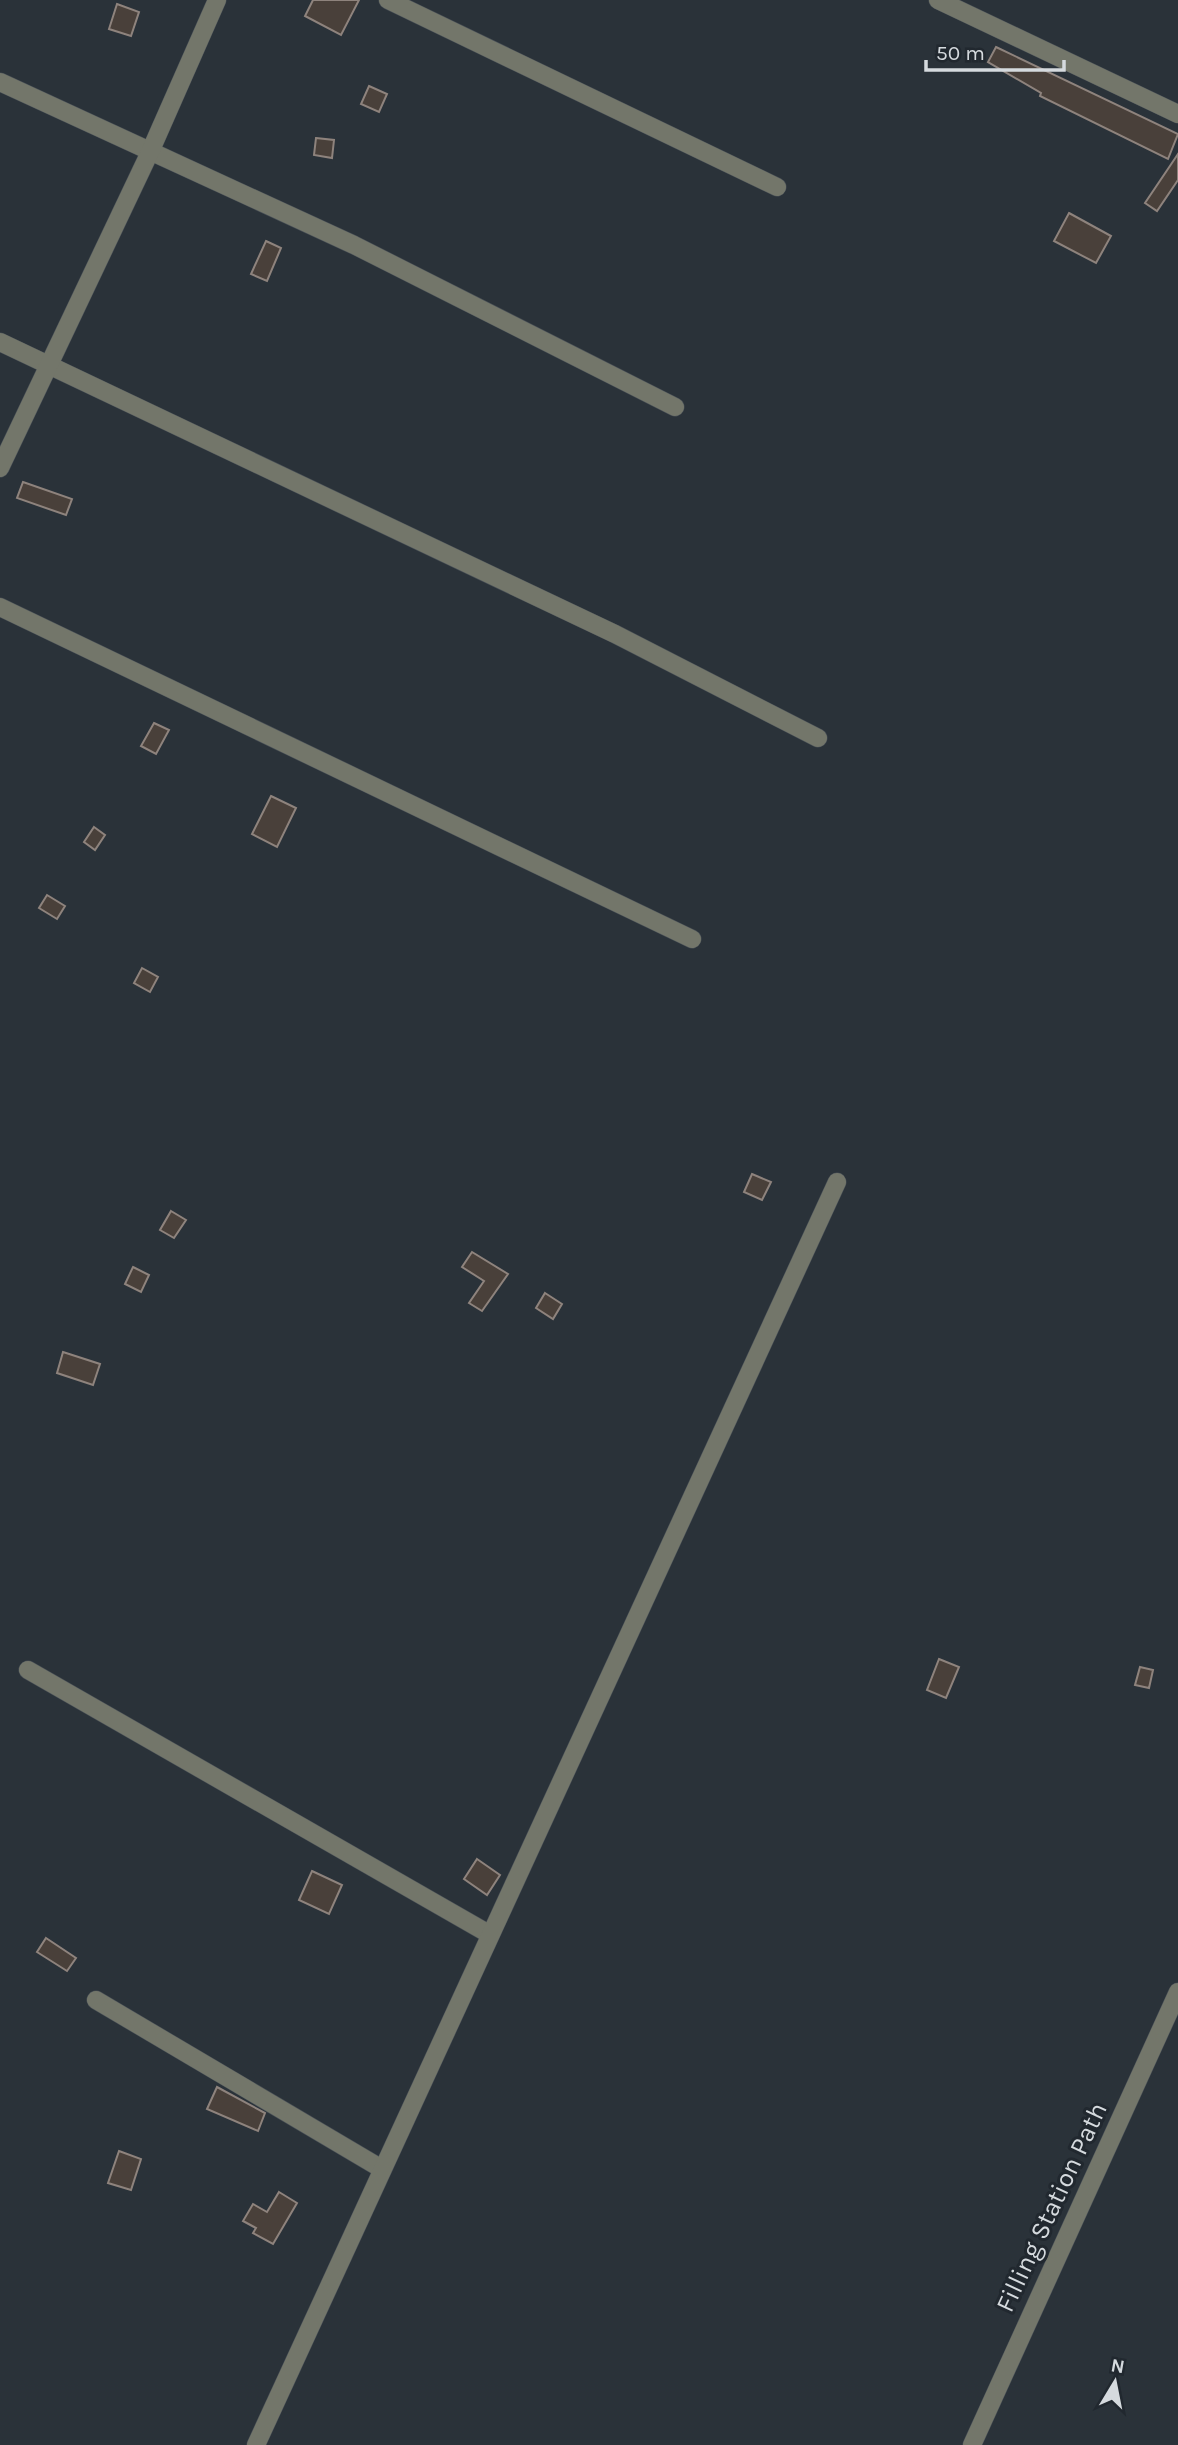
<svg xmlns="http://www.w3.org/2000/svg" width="1178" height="2445" font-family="Karla,sans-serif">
<rect width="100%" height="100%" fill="#2a3239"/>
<g fill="#49403a" stroke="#8e837d" stroke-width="2">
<path d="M313,0H359L341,35L305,16Z"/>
<path d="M117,4L139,12L131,36L109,29Z"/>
<path d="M996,47L1178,134L1168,159L1040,96L1041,93L988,62Z"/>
<path d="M369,86L387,94L379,112L361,104Z"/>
<path d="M316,138L334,140L332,158L314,155Z"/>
<path d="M1178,154V180L1157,211L1145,203Z"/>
<path d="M1069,213L1111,236L1096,263L1054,241Z"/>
<path d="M266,241L281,248L267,281L251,274Z"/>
<path d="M23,482L72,499L66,515L17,498Z"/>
<path d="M154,723L169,730L156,754L141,746Z"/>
<path d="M271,796L296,808L277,847L252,834Z"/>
<path d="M94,827L105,835L95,850L84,842Z"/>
<path d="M47,895L65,906L57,919L39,908Z"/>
<path d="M142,968L158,977L150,992L134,983Z"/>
<path d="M752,1174L771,1182L762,1200L744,1192Z"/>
<path d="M171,1211L186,1220L174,1238L160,1230Z"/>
<path d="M472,1252L508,1274L482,1311L469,1303L484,1281L462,1267Z"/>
<path d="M133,1267L149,1275L141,1292L125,1284Z"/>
<path d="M545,1293L562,1304L553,1319L536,1308Z"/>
<path d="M63,1352L100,1364L93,1385L57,1373Z"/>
<path d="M939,1659L959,1667L946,1698L927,1690Z"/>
<path d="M1140,1667L1153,1670L1149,1688L1135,1685Z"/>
<path d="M477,1859L500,1875L487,1895L464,1879Z"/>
<path d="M312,1871L342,1885L329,1914L299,1900Z"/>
<path d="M46,1938L76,1958L67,1971L37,1952Z"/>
<path d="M217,2087L265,2113L258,2131L207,2109Z"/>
<path d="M119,2151L141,2159L131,2190L108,2183Z"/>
<path d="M279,2192L297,2203L273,2244L253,2233L256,2228L243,2221L253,2204L267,2212Z"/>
</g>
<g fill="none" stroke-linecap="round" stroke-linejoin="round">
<defs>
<g id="minor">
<path d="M388,0L777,187"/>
<path d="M938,0L1178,114"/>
<path d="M0,82L354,245L675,407"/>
<path d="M0,342L615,634L818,738"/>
<path d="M0,468L150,152L217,0"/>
<path d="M0,607L692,939"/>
<path d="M28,1670L489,1934"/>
<path d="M96,2000L382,2169"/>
<path d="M256,2445L837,1182"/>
<path d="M972,2445L1178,1992"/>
</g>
</defs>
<use href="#minor" stroke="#495057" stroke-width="19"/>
<use href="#minor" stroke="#73766a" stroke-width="18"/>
</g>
<g text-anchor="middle" stroke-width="6" stroke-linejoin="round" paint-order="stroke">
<g font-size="26" fill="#d5dade" stroke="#21282f">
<text transform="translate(1051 2207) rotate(-65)" y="9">Filling Station Path</text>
</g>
</g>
<g transform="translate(1115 2382) rotate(10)" stroke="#21282f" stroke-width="5" paint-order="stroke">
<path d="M0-5L12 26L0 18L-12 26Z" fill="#d5dade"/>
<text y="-10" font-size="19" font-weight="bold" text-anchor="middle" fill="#d5dade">N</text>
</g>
<path d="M926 60v10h138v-10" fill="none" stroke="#d5dade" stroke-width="3.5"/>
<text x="936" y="60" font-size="21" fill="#d5dade" stroke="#21282f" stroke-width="5" paint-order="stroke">50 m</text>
</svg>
